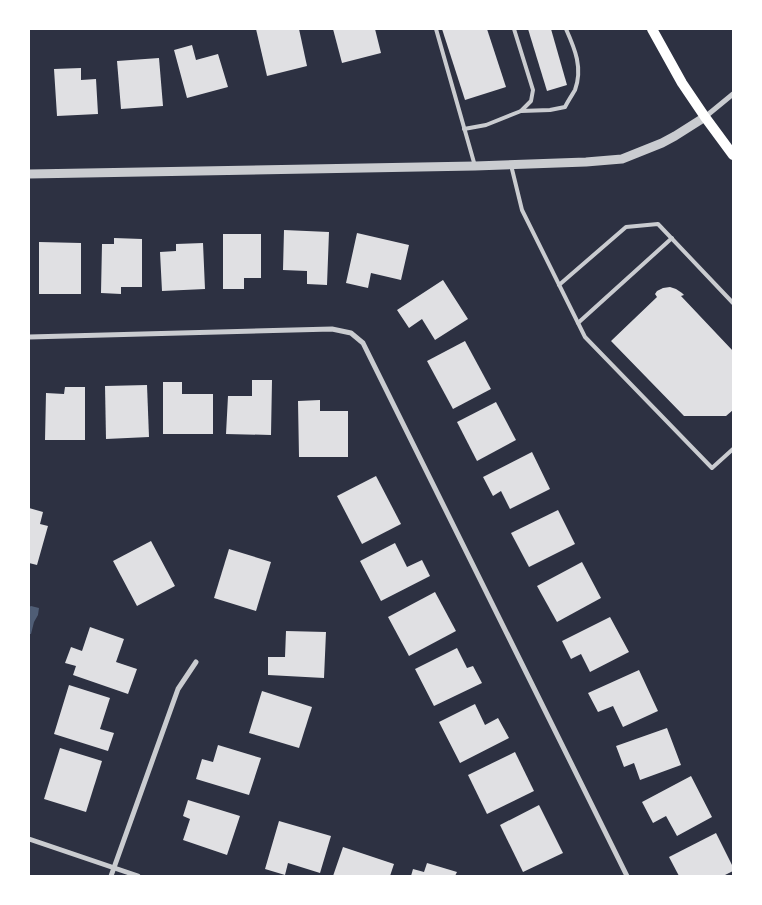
<svg xmlns="http://www.w3.org/2000/svg" width="762" height="905" font-family="'Fira Sans Condensed',sans-serif">
<rect width="100%" height="100%" fill="#2d3142"/>
<path fill="#4f5d75" d="M31,606L39,608L38,615L34,622L31,634H29V607Z"/>
<g fill="#e0e0e3">
<path d="M256,29H299L307,66L267,76Z"/>
<path d="M333,29H375L381,53L342,63Z"/>
<path d="M442,29H487L506,87L465,100Z"/>
<path d="M528,29H551L567,85L547,91Z"/>
<path d="M192,45L196,60L218,54L228,87L187,98L174,50Z"/>
<path d="M159,58L163,106L121,109L117,61Z"/>
<path d="M81,68V80L96,79L98,114L57,116L54,69Z"/>
<path d="M284,230L329,232L327,285L307,284V271L283,270Z"/>
<path d="M357,233L409,245L401,280L371,273L368,288L346,283Z"/>
<path d="M223,234H261V278H244V289H223Z"/>
<path d="M114,238L142,239V287H121V294L101,293L102,244H114Z"/>
<path d="M39,242L81,243V294H39Z"/>
<path d="M203,243L205,289L162,291L160,252L176,251V244Z"/>
<path d="M443,280L468,319L435,340L422,319L409,328L397,310Z"/>
<path d="M670,287L676,289L682,293L684,295L681,296L733,351V410L726,416H684L611,341L657,297L655,294L657,291L663,288Z"/>
<path d="M465,341L491,389L453,409L427,361Z"/>
<path d="M252,380H272L271,435L226,434L228,396H252Z"/>
<path d="M163,382H182V394H213V434H163Z"/>
<path d="M147,385L149,437L106,439L105,386Z"/>
<path d="M65,387H85V440H45L46,393L64,394Z"/>
<path d="M320,400V411H348V457H299L298,401Z"/>
<path d="M496,402L516,440L477,461L457,422Z"/>
<path d="M532,452L550,489L510,509L501,491L493,496L483,477Z"/>
<path d="M376,476L401,524L362,544L337,496Z"/>
<path d="M29,508L43,512L40,524L48,526L37,565L29,563Z"/>
<path d="M558,510L575,544L529,567L511,533Z"/>
<path d="M151,541L175,586L137,606L113,561Z"/>
<path d="M395,543L407,567L422,560L430,576L381,601L360,561Z"/>
<path d="M229,549L271,562L256,611L214,598Z"/>
<path d="M582,562L601,598L557,622L537,586Z"/>
<path d="M435,592L456,631L409,656L388,617Z"/>
<path d="M610,617L629,652L590,672L581,654L571,659L562,641Z"/>
<path d="M90,627L124,639L116,662L137,669L128,694L73,675L76,666L65,663L71,647L82,651Z"/>
<path d="M286,631L326,632L324,678L268,675V657H285Z"/>
<path d="M457,648L467,668L473,666L482,683L434,706L415,669Z"/>
<path d="M639,670L658,711L623,727L613,706L598,712L588,693Z"/>
<path d="M69,685L110,698L100,729L114,733L108,751L54,734Z"/>
<path d="M262,691L312,707L299,748L249,733Z"/>
<path d="M475,704L485,725L498,718L509,738L460,763L439,722Z"/>
<path d="M667,728L681,765L640,780L634,763L624,767L616,746Z"/>
<path d="M218,745L261,758L249,795L196,779L202,759L213,762Z"/>
<path d="M60,748L102,761L86,812L44,799Z"/>
<path d="M515,752L534,791L487,814L468,775Z"/>
<path d="M691,776L712,817L677,836L666,816L653,823L642,802Z"/>
<path d="M188,800L240,816L227,855L183,840L190,819L183,816Z"/>
<path d="M539,805L563,853L523,872L500,825Z"/>
<path d="M279,821L331,836L320,873L288,863L285,875L265,869Z"/>
<path d="M716,833L733,867V871L723,876H679L669,857Z"/>
<path d="M343,847L394,864L390,876H333Z"/>
<path d="M427,863L457,872L455,876H411L413,869L424,872Z"/>
</g>
<g fill="none" stroke-linecap="round" stroke-linejoin="round">
<g stroke="#caccd0" stroke-width="4">
<path d="M436,29L475,166"/>
<path d="M521,111L550,110L565,107C568,101 572,95 575,90C583,68 575,49 566,29"/>
<path d="M464,129L486,125L521,111L531,101L533,90L514,29"/>
<path d="M511,165L522,210L585,337L712,468L733,449"/>
<path d="M559,285L626,227L658,224L733,303"/>
<path d="M578,323L672,238"/>
</g>
<g stroke="#caccd0" stroke-width="5">
<path d="M705,117L733,94"/>
<path d="M29,337L332,329L351,333L363,343L627,876"/>
<path d="M29,839L138,876"/>
<path d="M111,876L178,689L196,662"/>
</g>
<path stroke="#caccd0" stroke-width="9" d="M29,174L475,166L586,162L622,159L662,143L675,136L705,117"/>
<path stroke="#fff" stroke-width="10" d="M652,29L682,83L705,117L733,155"/>
</g>
<rect width="762" height="905" fill="none" stroke="#ffffff" stroke-width="60"/>
</svg>
